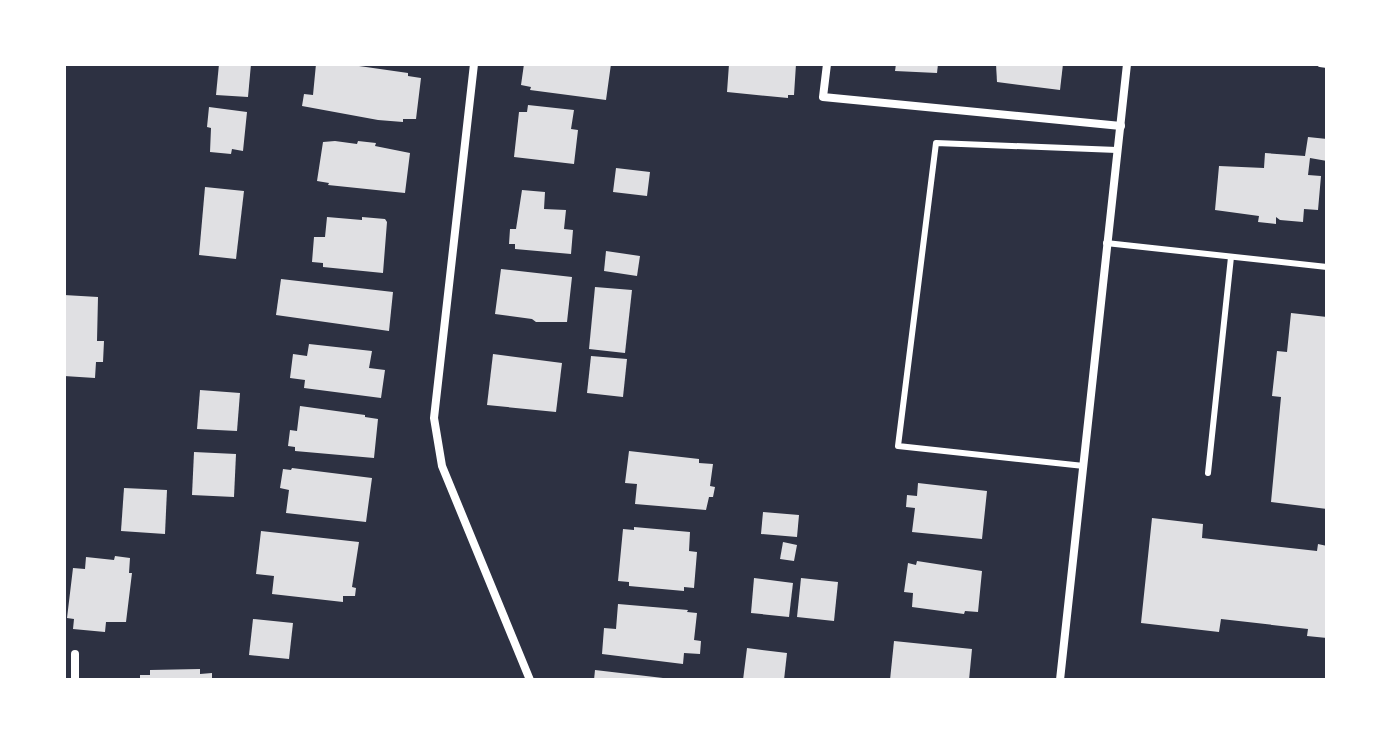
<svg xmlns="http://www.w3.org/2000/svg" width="1391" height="744" font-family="Ubuntu,sans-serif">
<rect width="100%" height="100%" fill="#2d3142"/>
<g fill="#e0e0e3">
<path d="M219,64H251L248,97L216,95Z"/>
<path d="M316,64H345L408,73V76L421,78L416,119H403V122L378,120L302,106L304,94L313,95Z"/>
<path d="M524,64H611L606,100L530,90L531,87L521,85Z"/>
<path d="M729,64H796L794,95H788V98L727,92Z"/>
<path d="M896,64H938L937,73L895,71Z"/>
<path d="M996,64H1063L1060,90L997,82Z"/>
<path d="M528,105L574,110L571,129L578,130L574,164L514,157L519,112H527Z"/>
<path d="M209,107L247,112L243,151L232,149L231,154L210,152L211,128L207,127Z"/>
<path d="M1308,137L1327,139V161L1310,158L1308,175L1321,176L1318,210L1304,209L1303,222L1280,220L1276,217V224L1258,222L1259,216L1215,210L1219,166L1264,168L1265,153L1305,156Z"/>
<path d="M335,141L357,144L358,141L376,143L375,146L410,153L405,193L328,185L329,183L317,181L323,142Z"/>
<path d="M616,168L650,172L647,196L613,192Z"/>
<path d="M205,187L244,191L236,259L199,255Z"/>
<path d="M522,190L545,192L544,209L566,210L564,229L573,230L571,254L515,249V244H509L510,229H516Z"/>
<path d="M327,217L362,220V217L385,219L387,222L383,273L323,267V263L312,262L314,237H325Z"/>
<path d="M606,251L640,256L637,276L604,271Z"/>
<path d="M501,269L572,277L567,322H536L532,319L495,314Z"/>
<path d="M281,279L393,292L389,331L276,315Z"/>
<path d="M595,287L632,290L625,353L589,349Z"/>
<path d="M64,295L98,297L97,341H104L103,362H96L95,378L64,376Z"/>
<path d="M1291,313L1327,317V509L1271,502L1281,397L1272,396L1277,351L1287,352Z"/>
<path d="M309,344L372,351L369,368L385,370L381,398L304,388L305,380L290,378L293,354L307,356Z"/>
<path d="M493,354L562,363L556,412L487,405Z"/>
<path d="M591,356L627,359L623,397L587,393Z"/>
<path d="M200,390L240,393L237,431L197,429Z"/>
<path d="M300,406L365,415V417L378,419L374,458L295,451V447L288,446L290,430L297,431Z"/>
<path d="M629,451L699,459V463L713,464L710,486L715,487L713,497H709L706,510L635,504L637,484L625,483Z"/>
<path d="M194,452L236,454L234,497L192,495Z"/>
<path d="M292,468L372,478L366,522L286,513L289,490L280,488L283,469L291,470Z"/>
<path d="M918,483L987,491L982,539L912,532L915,508L906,507L907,495L917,496Z"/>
<path d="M124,488L167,490L165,534L121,531Z"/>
<path d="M763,512L799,515L797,537L761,534Z"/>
<path d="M1152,518L1203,524L1202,538L1317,551L1318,544L1327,546V638L1307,636L1308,629L1221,619L1219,632L1141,623Z"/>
<path d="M634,527L690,532L689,551L697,552L694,588L684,587V591L629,586V582L618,581L623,529L634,530Z"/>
<path d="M261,531L359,542L352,587L356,588L355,596H343V602L272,594L274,576L256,574Z"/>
<path d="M783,542L797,545L794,561L780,559Z"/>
<path d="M115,556L130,558L129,573H132L126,622H106L105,632L73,629L74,619L67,618L73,568L85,569L86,557L114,560Z"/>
<path d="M917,561L982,571L978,612L965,611L964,614L912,607L913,593L904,592L908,563L916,565Z"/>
<path d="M754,578L793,583L789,617L751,613Z"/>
<path d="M801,578L838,582L834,621L797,617Z"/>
<path d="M618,604L688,610L687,612L697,613L694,640L701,641L700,654L684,653L683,664L602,654L604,628L616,629Z"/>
<path d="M253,619L293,623L289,659L249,655Z"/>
<path d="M894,641L972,649L969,680H890Z"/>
<path d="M747,648L787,653L784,680H743Z"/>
<path d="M200,669V674L212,673V680H140V675H150V670Z"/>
<path d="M595,670L663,678V680H594Z"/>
</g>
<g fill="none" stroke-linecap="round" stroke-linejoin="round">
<g stroke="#fff" stroke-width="6">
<path d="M1320,64L1327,65"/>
<path d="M1106,243L1327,267"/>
<path d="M1084,466L898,446L936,143L1117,150"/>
<path d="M1208,473L1231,257"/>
</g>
<g stroke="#fff" stroke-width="8">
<path d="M474,64L434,418L442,466L530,680"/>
<path d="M827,64L823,97L1121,126"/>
<path d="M75,654V680"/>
<path d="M1060,680L1127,64"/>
</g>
</g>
<rect width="1391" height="744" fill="none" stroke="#ffffff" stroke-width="132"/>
</svg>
